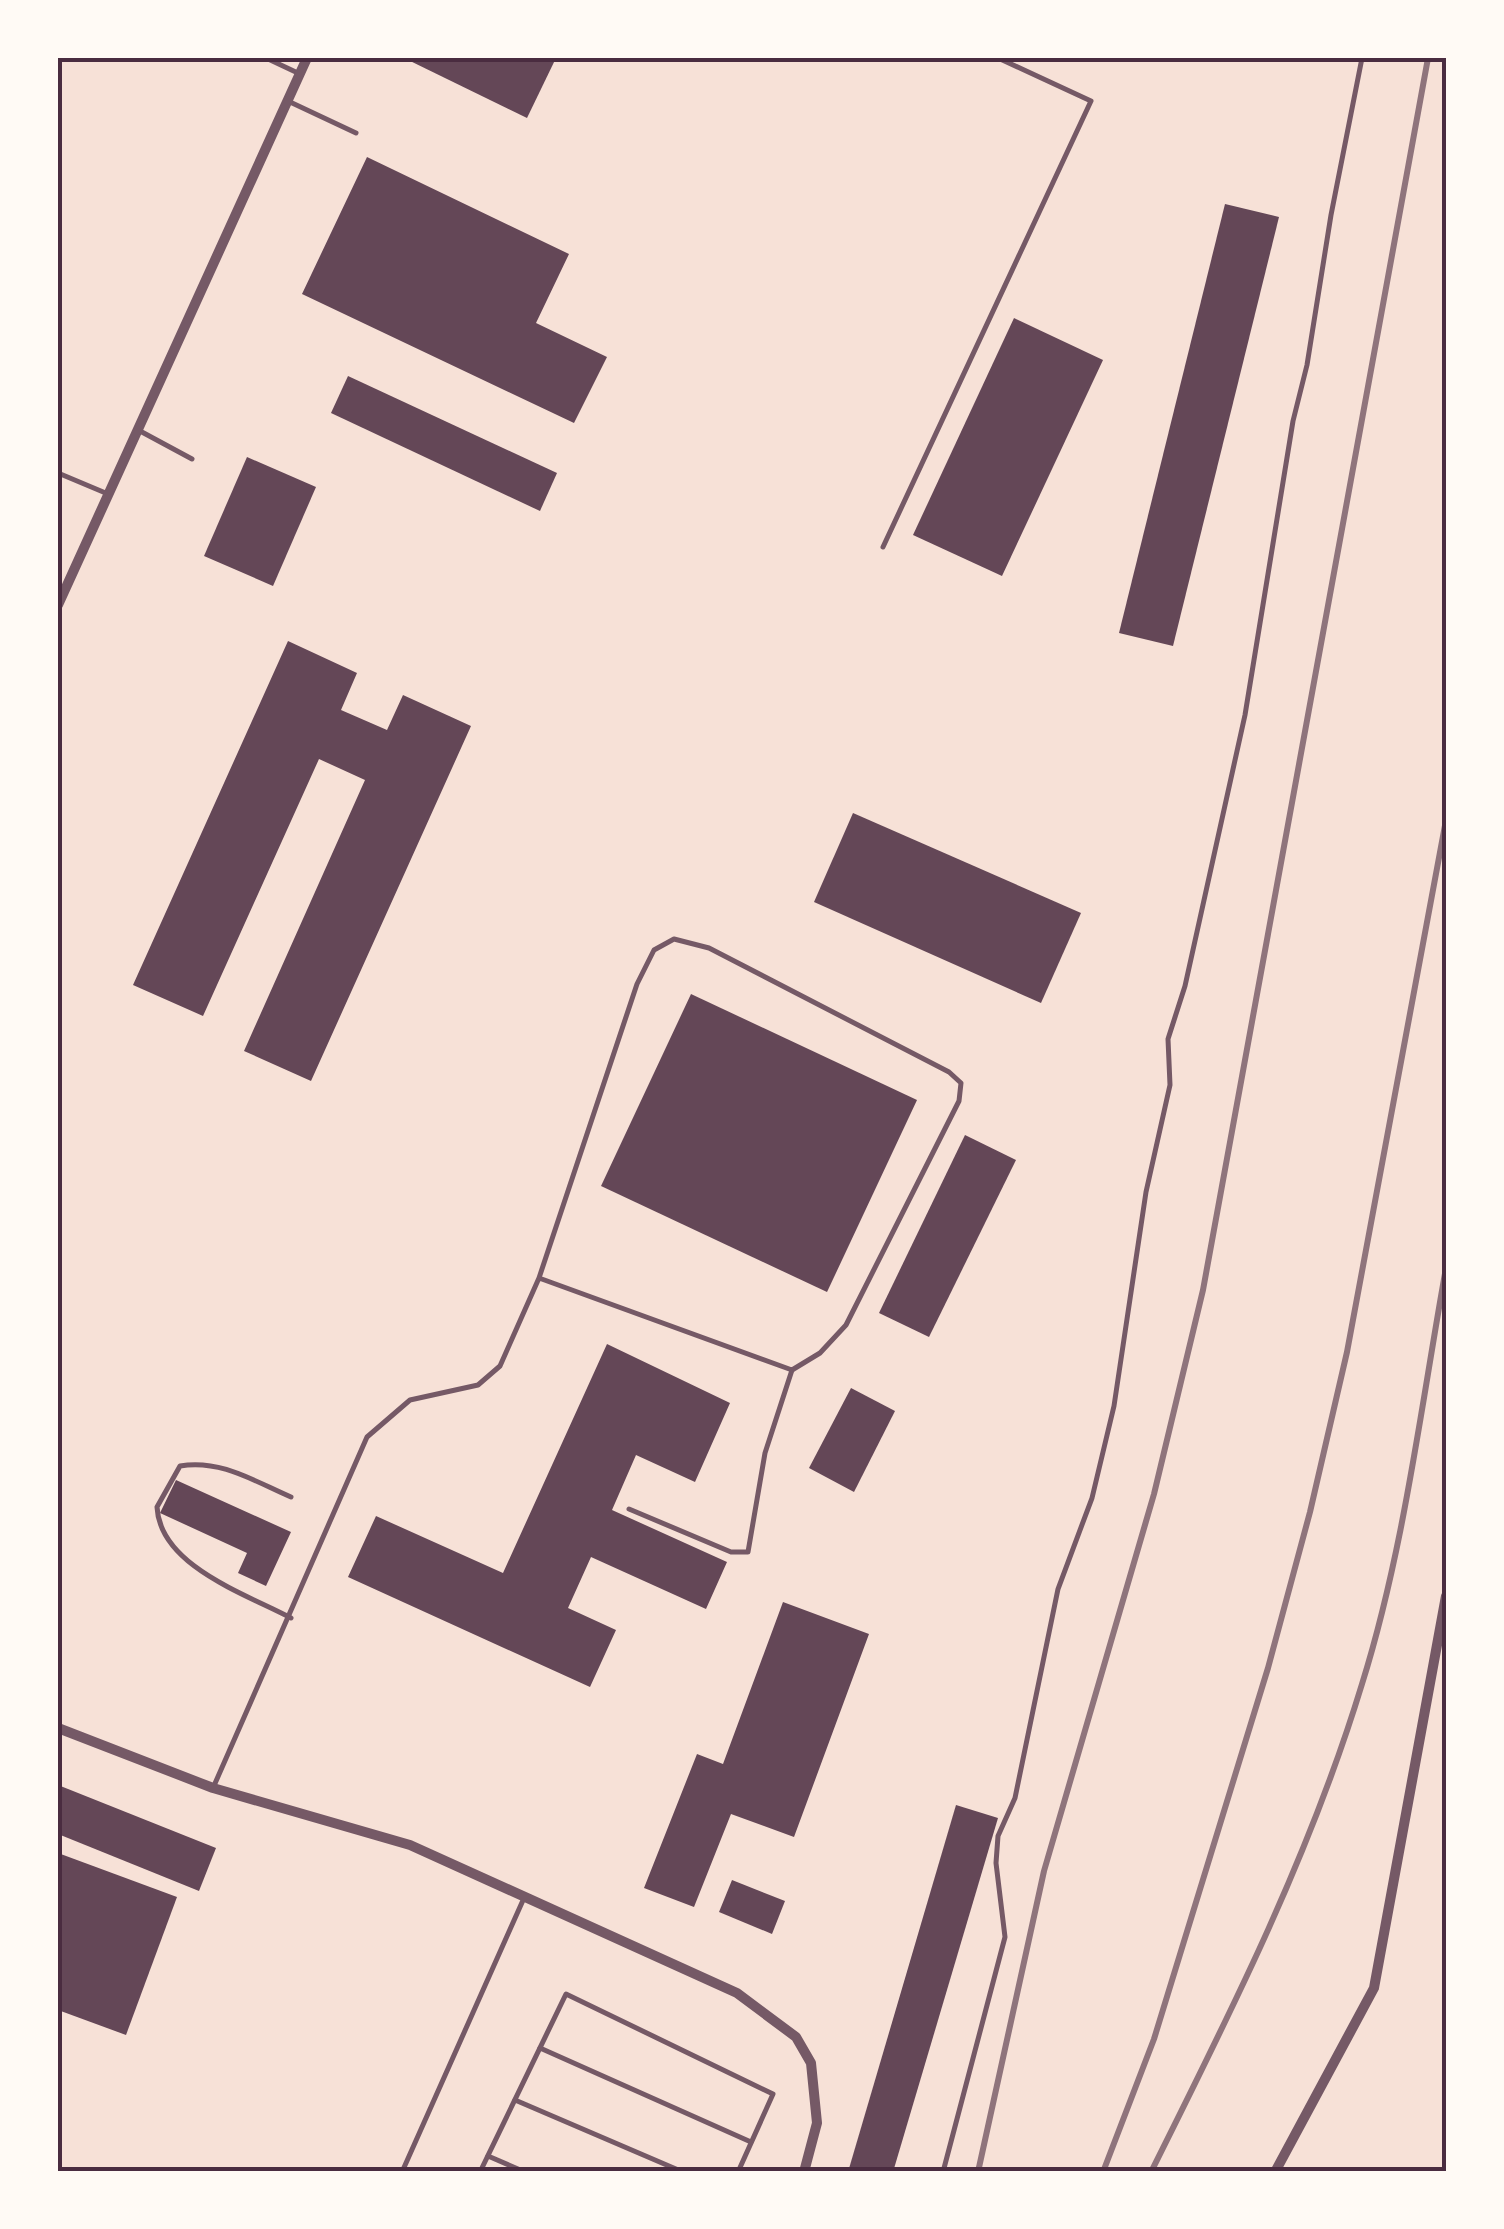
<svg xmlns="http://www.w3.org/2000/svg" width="1504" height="2229" font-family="Manrope,sans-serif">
<rect width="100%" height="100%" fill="#f7e1d7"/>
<g fill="#644757">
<path d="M404,58H556L527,118Z"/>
<path d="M367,157L569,254L536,323L607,357L574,423L302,294Z"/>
<path d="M1225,204L1279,217L1173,646L1119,633Z"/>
<path d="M1014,318L1103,360L1002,576L913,535Z"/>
<path d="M348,376L557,473L540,511L331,413Z"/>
<path d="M247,457L316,487L273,586L204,556Z"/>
<path d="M288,641L357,673L341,710L387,730L403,695L471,726L311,1081L244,1051L365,780L319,759L203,1016L133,985Z"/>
<path d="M853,813L1081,913L1041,1003L814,902Z"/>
<path d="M691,994L917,1100L827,1292L601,1186Z"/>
<path d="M965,1135L1016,1160L929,1337L879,1313Z"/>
<path d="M607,1344L730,1403L695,1482L636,1455L612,1510L727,1562L706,1609L591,1557L568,1608L616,1630L590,1687L348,1577L376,1516L503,1573Z"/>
<path d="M851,1388L895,1411L854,1492L809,1468Z"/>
<path d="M176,1480L291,1532L266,1586L238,1573L247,1553L160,1513Z"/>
<path d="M783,1602L869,1634L794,1837L731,1814L694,1907L644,1888L697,1754L723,1764Z"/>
<path d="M58,1785L216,1848L199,1891L58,1834Z"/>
<path d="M956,1805L998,1818L893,2172H848Z"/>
<path d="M58,1853L177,1897L126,2035L58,2010Z"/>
<path d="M732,1880L785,1901L772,1934L719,1912Z"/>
</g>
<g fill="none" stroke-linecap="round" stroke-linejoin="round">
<g stroke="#755966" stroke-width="5">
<path d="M266,58L300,74"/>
<path d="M290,102L356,133"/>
<path d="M140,431L192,459"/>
<path d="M58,473L108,494"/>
<path d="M883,547L1091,101L998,58"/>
<path d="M291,1497C254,1481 220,1459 180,1466L157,1507C160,1566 246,1594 291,1618"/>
<path d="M629,1509L731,1552H748L765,1453L792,1370"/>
<path d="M213,1788L367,1437L410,1400L478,1385L500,1366L539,1278L637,984L654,950L674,939L709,948L949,1072L961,1083L959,1101L846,1325L820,1353L792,1370L539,1278"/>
<path d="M540,2048L751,2142"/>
<path d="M515,2100L683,2172"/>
<path d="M488,2156L525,2172"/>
<path d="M402,2172L524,1898"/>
<path d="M480,2172L566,1994L773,2094L738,2172"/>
<path d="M943,2172L1005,1937L996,1863L998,1836L1015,1798L1058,1589L1092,1498L1114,1406L1146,1192L1170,1085L1168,1039L1185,986L1245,715L1293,421L1307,365L1331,215L1362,58"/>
</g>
<g stroke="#755966" stroke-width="10">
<path d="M58,605L307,58"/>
<path d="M58,1728L213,1788L410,1845L737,1993L796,2037L811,2063L817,2123L804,2172"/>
<path d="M1275,2172L1374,1988L1446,1596"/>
</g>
<g stroke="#8f747c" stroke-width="6">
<path d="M978,2172L1044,1871L1154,1494L1203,1290L1428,58"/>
<path d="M1103,2172L1154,2039L1268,1668L1310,1512L1347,1352L1446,820"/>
<path d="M1151,2172C1231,2012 1310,1855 1362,1684C1404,1550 1421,1406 1446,1268"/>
</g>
</g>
<rect width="1504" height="2229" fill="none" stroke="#fffaf5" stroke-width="120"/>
<rect x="60" y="60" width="1384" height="2109" fill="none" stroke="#4a2c40" stroke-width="4"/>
</svg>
